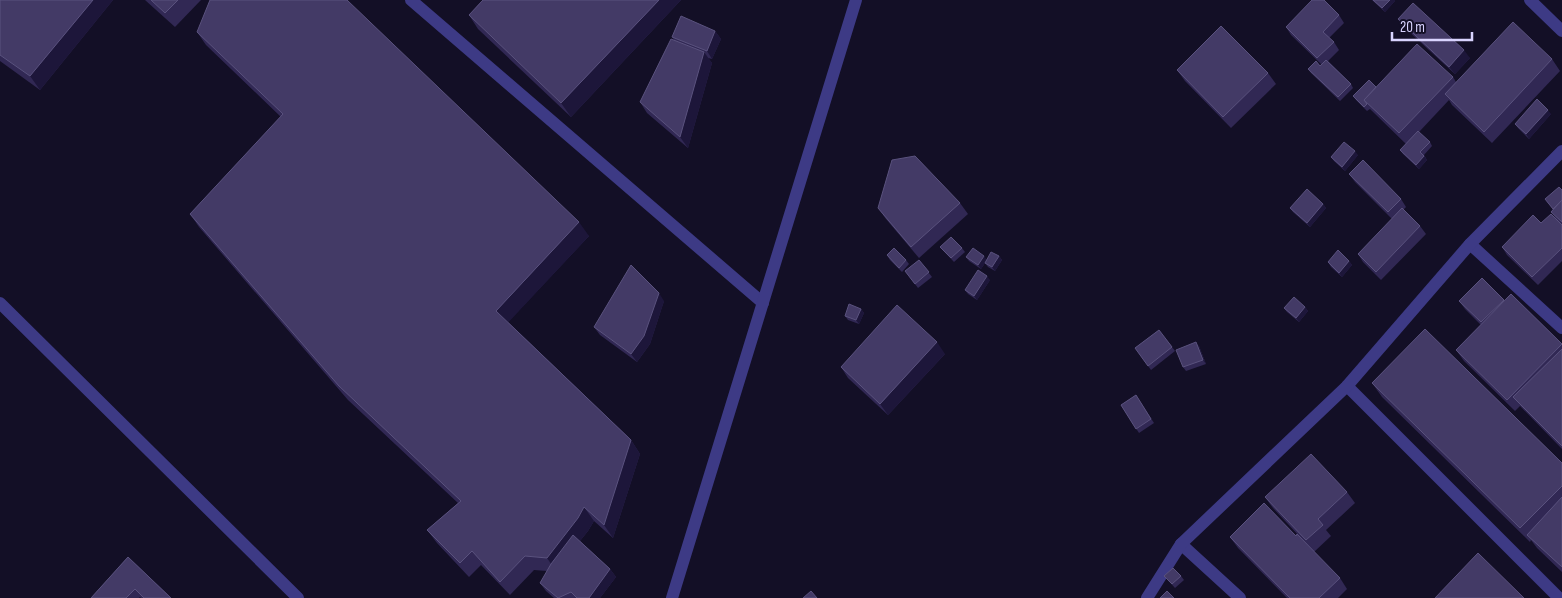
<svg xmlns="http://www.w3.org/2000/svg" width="1562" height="598" font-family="'Sofia Sans Condensed',sans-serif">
<rect width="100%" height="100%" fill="#130f26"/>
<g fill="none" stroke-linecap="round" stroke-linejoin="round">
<g stroke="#3d3a85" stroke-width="12">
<path d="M411,0L763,303"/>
<path d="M1530,0L1562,31"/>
<path d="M1470,244L1562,328"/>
<path d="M0,303L298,598"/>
<path d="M1347,386L1559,598"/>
<path d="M1181,544L1240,598"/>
<path d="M672,598L856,0"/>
<path d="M1147,598L1181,544L1347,386L1470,244L1562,151"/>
</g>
</g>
<g fill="#312854">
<path d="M0,0H113L40,90L0,61Z"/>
<path d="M145,0H201L175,27Z"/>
<path d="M483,0H681L571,117L478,29L469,15Z"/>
<path d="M1372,0H1395V1L1385,12Z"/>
<path d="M1339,15L1344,23L1329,38L1334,42L1339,50L1328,61L1351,84L1353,88L1340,101L1311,73L1308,69L1320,66L1321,64L1291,35L1286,27Z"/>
<path d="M1398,19L1470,58L1455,74L1404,27Z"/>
<path d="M715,31L721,39L712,59L708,58L712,63L688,148L647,113L640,102L674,40L672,37Z"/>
<path d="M197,32L589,236L508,322L631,440L640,454L613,538L594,521L588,531L580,541L610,569L616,577L600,598H554L546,591L540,583L547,571L534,570L510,595L481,565L469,577L437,543L427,530L458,503L348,400L199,227L190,214L281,117L206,45Z"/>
<path d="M1552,59L1560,71L1492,143L1452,105L1449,100L1419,132L1430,142L1432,146L1424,155L1427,160L1419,169L1403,154L1400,150L1406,144L1370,109L1367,111L1356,100L1353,96L1376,87L1453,77L1456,82Z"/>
<path d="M1177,70L1268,73L1276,84L1231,128L1185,81Z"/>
<path d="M1551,114L1529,139L1518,128L1515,124Z"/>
<path d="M1358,155L1345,171L1334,161L1331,157Z"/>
<path d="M1349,174L1401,199L1406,207L1403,210L1420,226L1426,234L1381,280L1363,262L1358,254L1392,219L1355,182Z"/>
<path d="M1562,190V225L1557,220L1551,212L1553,209L1545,199Z"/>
<path d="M960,203L968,214L919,258L886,219L878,208Z"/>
<path d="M1323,204L1326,208L1310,227L1293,212L1290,208Z"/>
<path d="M1541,223L1562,225V261L1538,285L1507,255L1502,247Z"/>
<path d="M940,247L962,248L965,252L954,262Z"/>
<path d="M887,255L906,260L909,264L902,272L890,260Z"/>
<path d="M999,256L1002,260L995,271L988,267L985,263L981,269L969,261L966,257L987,260Z"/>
<path d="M919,260L932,277L918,288L905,271Z"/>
<path d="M1349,261L1352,265L1342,277L1331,267L1328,262Z"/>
<path d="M1482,278L1504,301L1511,294L1562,345V449L1520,406L1515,411L1464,361L1456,350L1481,325L1465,309L1459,301Z"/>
<path d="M990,280L977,300L968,294L965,290Z"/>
<path d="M664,301L650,344L637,362L600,335L594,327Z"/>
<path d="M1305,307L1308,311L1299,322L1287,312L1284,308Z"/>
<path d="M861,309L864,313L859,324L848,320L845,316Z"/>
<path d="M1159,330L1175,351L1151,370L1135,348Z"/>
<path d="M1199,346L1206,364L1186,371L1183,367Z"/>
<path d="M945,354L888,415L848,378L841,367Z"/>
<path d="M1372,383L1562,463V572L1537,548L1531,540L1530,542L1382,397Z"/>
<path d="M1136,395L1154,423L1139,433L1121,405Z"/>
<path d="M1347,492L1355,503L1326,530L1331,536L1314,552L1273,508L1265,497Z"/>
<path d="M1296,536L1340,578L1347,589L1338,598H1287L1238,548L1230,537Z"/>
<path d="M128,557L171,598H141L140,597L139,598H91Z"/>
<path d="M1164,576H1181L1184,580L1175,588Z"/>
</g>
<g fill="#1d163a">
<path d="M93,0H113L40,90L30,76Z"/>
<path d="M659,0H681L571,117L561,103Z"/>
<path d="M1390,0H1395V1L1385,12L1382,8Z"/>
<path d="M715,31L721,39L712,59L707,51Z"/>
<path d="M1464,50L1470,58L1455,74L1449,67Z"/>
<path d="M704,52L712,63L688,148L680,137Z"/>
<path d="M1548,110L1551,114L1529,139L1526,134Z"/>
<path d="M1355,151L1358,155L1345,171L1342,167Z"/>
<path d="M1424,156L1427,160L1419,169L1416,165Z"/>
<path d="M1323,204L1326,208L1310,227L1307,223Z"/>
<path d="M579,222L589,236L506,325L496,311Z"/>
<path d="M984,256L987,260L981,269L978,265Z"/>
<path d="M999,256L1002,260L995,271L992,267Z"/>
<path d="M1349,261L1352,265L1342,277L1339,273Z"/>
<path d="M987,276L990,280L977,300L974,296Z"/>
<path d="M659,293L664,301L650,344L637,362L631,354Z"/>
<path d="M1305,307L1308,311L1299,322L1296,318Z"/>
<path d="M861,309L864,313L859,324L856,320Z"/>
<path d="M937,342L945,354L888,415L880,404Z"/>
<path d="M1196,342L1199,346L1206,364L1203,360Z"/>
<path d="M631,440L640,454L613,538L604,525Z"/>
<path d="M584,507L594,521L588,531L556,571L547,558Z"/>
<path d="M610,569L616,577L600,598H589Z"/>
</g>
<g fill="#433a66" stroke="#5a527e">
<path d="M0,0H93L30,76L0,55Z"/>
<path d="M151,0H178L165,13Z"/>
<path d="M210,0H347L579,222L496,311L631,440L604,525L584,507L578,518L547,558L525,556L500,582L472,551L460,563L427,530L461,501L339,386L190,214L283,114L197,32Z"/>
<path d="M483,0H659L561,103L469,15Z"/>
<path d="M1312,0H1324L1339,15L1323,32L1334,42L1317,58L1286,27Z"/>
<path d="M1373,0H1390L1382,8Z"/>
<path d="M1413,3L1464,50L1449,67L1398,19Z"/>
<path d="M681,16L715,31L707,51L672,37Z"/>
<path d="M1513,22L1552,59L1484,132L1445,94Z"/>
<path d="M1221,26L1268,73L1223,117L1177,70Z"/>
<path d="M671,39L704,52L680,137L640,102Z"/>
<path d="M1417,44L1453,77L1399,133L1364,100Z"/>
<path d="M1326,60L1351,84L1338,97L1308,69L1316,61L1320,66Z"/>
<path d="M1369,80L1376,87L1364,100L1367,104L1364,107L1353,96Z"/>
<path d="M1537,99L1548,110L1526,134L1515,124Z"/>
<path d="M1418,131L1430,142L1420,152L1424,156L1416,165L1400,150Z"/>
<path d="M1344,142L1355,151L1342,167L1331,157Z"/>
<path d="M915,156L960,203L911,247L878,208L892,160Z"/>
<path d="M1363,160L1401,199L1388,212L1349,174Z"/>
<path d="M1559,187L1562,190V200L1553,209L1545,199Z"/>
<path d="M1307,189L1323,204L1307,223L1290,208Z"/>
<path d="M1562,200V222L1551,212Z"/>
<path d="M1402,208L1420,226L1376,272L1358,254Z"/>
<path d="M1551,214L1562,225V248L1532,277L1502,247L1533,215L1541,223Z"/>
<path d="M951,237L962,248L951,258L940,247Z"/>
<path d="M894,248L906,260L899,268L887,255Z"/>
<path d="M973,248L984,256L978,265L966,257Z"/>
<path d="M1338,250L1349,261L1339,273L1328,262Z"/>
<path d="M991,252L999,256L992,267L985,263Z"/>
<path d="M919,260L929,272L915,284L905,271Z"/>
<path d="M631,265L659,293L644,336L631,354L594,327Z"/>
<path d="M978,270L987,276L974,296L965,290Z"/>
<path d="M1482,278L1504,300L1481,322L1459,301Z"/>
<path d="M1511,294L1562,344L1507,400L1456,350Z"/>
<path d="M1294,297L1305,307L1296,318L1284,308Z"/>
<path d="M849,304L861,309L856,320L845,316Z"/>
<path d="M897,305L937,342L880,404L841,367Z"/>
<path d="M1425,329L1562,463V486L1520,528L1372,383Z"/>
<path d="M1159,330L1172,347L1148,366L1135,348Z"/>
<path d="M1196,342L1203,360L1183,367L1176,350Z"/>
<path d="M1562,349V446L1513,397Z"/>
<path d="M1136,395L1151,419L1136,429L1121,405Z"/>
<path d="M1311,454L1347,492L1318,519L1323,525L1306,540L1265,497Z"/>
<path d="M1562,497V567L1527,535Z"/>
<path d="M1264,503L1296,536L1297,534L1340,578L1319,598H1290L1230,537Z"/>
<path d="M573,535L610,569L589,598H577L571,592L558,598L540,583L551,564Z"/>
<path d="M1478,553L1524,598H1435Z"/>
<path d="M128,557L171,598H144L135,589L126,598H91Z"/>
<path d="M1173,568L1181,576L1172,584L1164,576Z"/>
<path d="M811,591L817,598H803Z"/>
<path d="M1167,591L1174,598H1160Z"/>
</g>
<path d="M1392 32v8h80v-8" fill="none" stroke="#d9d4ff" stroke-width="2.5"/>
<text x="1400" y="32" font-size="15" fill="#d9d4ff" stroke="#130f26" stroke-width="4" paint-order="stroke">20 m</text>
</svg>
